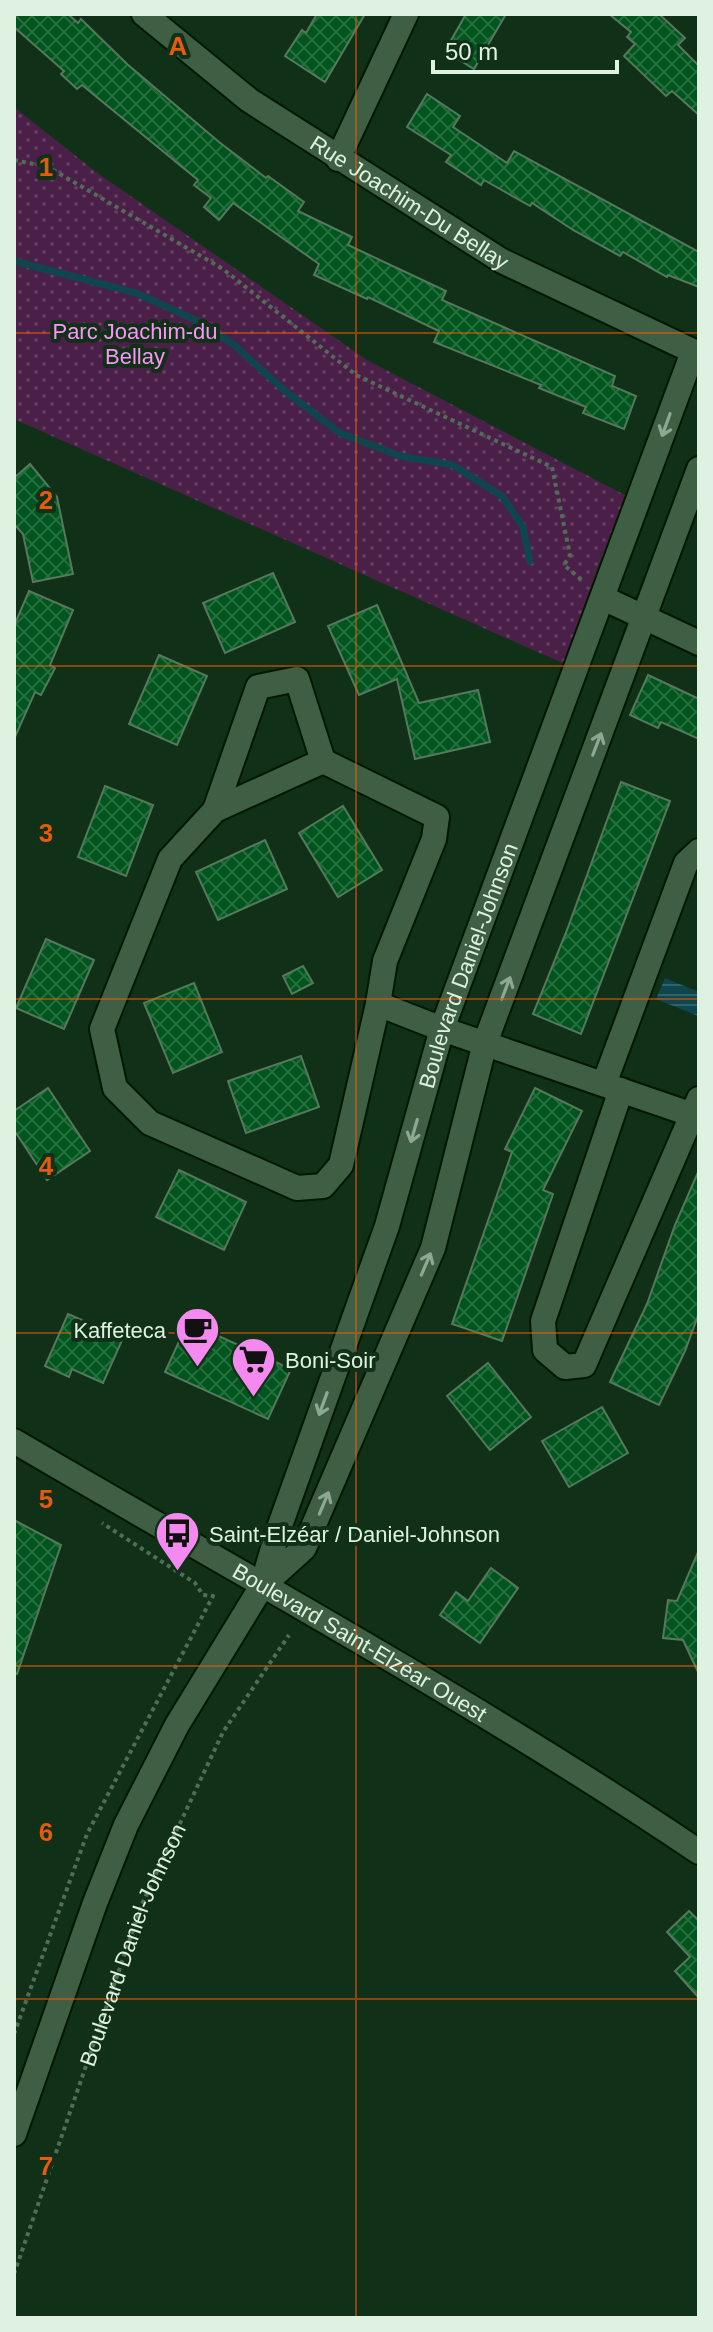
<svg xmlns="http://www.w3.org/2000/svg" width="713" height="2332" font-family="Arial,sans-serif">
<defs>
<pattern id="park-dots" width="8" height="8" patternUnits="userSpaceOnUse" patternTransform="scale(2)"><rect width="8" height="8" fill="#4a2049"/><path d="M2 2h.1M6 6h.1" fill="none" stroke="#644163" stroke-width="1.8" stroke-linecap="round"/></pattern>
<pattern id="water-rules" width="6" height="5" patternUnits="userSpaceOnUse" patternTransform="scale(2)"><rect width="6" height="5" fill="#0f464e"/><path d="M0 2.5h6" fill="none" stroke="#326167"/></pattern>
<pattern id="building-cross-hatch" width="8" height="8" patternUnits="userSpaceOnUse" patternTransform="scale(2)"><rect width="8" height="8" fill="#00551e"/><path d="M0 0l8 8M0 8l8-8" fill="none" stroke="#256e3e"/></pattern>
</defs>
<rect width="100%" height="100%" fill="#103017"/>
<path fill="url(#park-dots)" d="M14,107L96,172L367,360L638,502L576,669L14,419Z"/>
<path fill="url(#water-rules)" d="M665,978L699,992L698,1016L656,999Z"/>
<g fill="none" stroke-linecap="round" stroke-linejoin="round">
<path stroke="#0f464e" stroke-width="7" d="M14,261L136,293L200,322L233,344L285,391L340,433L400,456L453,465L502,496L523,527L530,561"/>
</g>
<g fill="url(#building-cross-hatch)" stroke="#56785b" stroke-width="2">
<path d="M14,14H68L78,23L81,19L127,64L219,142L266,178L268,176L304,202L298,211L352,237L348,245L446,291L442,300L615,376L612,386L636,396L624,429L583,413L586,407L539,388L541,385L434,342L439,331L368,297L367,299L314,275L319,264L233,203L219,220L204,207L211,198L194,185L198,180L82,85L77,89L61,74L64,71L14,27Z"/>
<path d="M317,14H365L325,82L285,56L302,30L306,33Z"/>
<path d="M466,14H506L474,69L445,51Z"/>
<path d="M609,14H659L685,38L678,45L699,66V115L672,91L666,96L624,56L635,44L627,37L631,32Z"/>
<path d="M427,94L460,116L453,127L507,163L514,151L699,252V287L668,275L667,277L623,252L620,256L573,230L532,203L530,206L484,180L481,185L446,162L451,155L407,127Z"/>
<path d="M30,464L57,497L73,574L33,582L23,534L14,524V478Z"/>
<path d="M273,573L295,622L225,653L203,603Z"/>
<path d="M29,591L73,610L50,665L55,668L41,695L35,692L14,739V626Z"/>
<path d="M377,605L419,703L478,690L490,742L415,759L397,679L359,695L328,626Z"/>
<path d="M159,655L207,676L177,745L129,724Z"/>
<path d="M648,675L699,699V739L661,722L658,728L630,715Z"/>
<path d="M621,782L670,801L581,1034L533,1014L567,930Z"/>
<path d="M105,786L153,805L126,876L78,857Z"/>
<path d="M343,806L382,870L338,897L299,833Z"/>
<path d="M265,840L287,889L218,920L196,872Z"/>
<path d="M46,939L94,960L64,1029L16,1008Z"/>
<path d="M303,966L313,983L292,994L283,976Z"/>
<path d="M194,983L222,1052L173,1073L144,1003Z"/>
<path d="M301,1056L319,1107L246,1133L228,1081Z"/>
<path d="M48,1088L90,1151L47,1180L14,1130V1111Z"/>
<path d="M535,1088L582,1111L543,1190L553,1194L502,1341L452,1324L512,1152L505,1149Z"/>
<path d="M179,1170L246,1202L224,1250L156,1217Z"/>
<path d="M699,1170V1313L685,1351L659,1405L610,1382L647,1304L675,1225Z"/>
<path d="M68,1314L123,1338L103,1383L72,1369L69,1377L45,1366Z"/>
<path d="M188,1322L291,1369L268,1419L165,1372Z"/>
<path d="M488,1363L531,1417L490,1450L447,1396Z"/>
<path d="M602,1407L628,1453L569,1487L542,1441Z"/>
<path d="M14,1520L61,1545L17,1674L14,1673Z"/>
<path d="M699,1550V1674L683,1640L663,1638L668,1600L677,1601Z"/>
<path d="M491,1568L518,1588L480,1643L440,1615L456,1592L468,1601Z"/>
<path d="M689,1911L699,1921V1998L675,1971L690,1957L667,1932Z"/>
</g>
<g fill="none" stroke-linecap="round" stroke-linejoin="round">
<defs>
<g id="minor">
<path id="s2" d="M144,14L249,100L502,261L699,354"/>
<path d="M338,159L406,14"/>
<path d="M603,598L699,643"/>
<path d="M323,761L437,817L434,839L385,961L378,1004L341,1165L323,1186L297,1188L150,1123L115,1088L102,1029L170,859L215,810Z"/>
<path d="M215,810L258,687L297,679L323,761"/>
<path d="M378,1004L442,1029L693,1115"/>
<path d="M604,1084L686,863L699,851"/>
<path d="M621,1090L543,1321L545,1350L565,1367L584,1365L699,1099"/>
<path id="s3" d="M14,1441C244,1576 478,1703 699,1852"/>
<path d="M262,1586L304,1548L433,1248L485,1043L699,469"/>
<path id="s4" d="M14,2134L95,1903L126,1825L177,1725L262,1586L278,1531L387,1226L442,1029L693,352"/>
</g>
</defs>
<use href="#minor" stroke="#001802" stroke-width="28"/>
<g stroke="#516d56" stroke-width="4" stroke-dasharray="4 4" stroke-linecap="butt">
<path d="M14,160L48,167L223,269L356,375L552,467L570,555L564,565L583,581"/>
<path d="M14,2034L87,1834L213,1596L203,1595L195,1583L102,1523"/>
<path id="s1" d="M14,2274L142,1904L223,1732L289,1635"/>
</g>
<use href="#minor" stroke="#3e5f43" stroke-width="24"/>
</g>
<defs><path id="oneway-shaft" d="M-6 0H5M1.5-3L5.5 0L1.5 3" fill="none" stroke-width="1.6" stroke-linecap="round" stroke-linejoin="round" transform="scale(2)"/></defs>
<g stroke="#8ea892">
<use href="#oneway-shaft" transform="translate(666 425) rotate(110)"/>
<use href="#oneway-shaft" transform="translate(597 744) rotate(-69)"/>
<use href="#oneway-shaft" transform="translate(506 988) rotate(-69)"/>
<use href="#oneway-shaft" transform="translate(414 1131) rotate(106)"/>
<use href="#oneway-shaft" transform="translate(426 1264) rotate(-67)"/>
<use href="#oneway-shaft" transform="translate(323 1404) rotate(110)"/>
<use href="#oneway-shaft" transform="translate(324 1503) rotate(-67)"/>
</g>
<path fill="none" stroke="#e8590c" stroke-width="2" stroke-opacity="0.55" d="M356,14V2318M14,333H699M14,666H699M14,999H699M14,1333H699M14,1666H699M14,1999H699"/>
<defs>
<symbol id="cafe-pin" viewBox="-11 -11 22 30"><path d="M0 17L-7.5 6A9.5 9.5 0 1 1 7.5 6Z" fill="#f489f0" stroke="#103017"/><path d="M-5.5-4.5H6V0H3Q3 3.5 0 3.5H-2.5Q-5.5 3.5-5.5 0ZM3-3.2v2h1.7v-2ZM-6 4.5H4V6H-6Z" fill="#111"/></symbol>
<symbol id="supermarket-pin" viewBox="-11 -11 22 30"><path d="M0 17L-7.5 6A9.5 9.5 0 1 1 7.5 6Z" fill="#f489f0" stroke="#103017"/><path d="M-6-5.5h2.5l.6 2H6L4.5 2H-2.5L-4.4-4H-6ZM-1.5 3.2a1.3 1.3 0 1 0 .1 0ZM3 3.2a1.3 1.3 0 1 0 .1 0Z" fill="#111"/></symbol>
<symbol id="bus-pin" viewBox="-11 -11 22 30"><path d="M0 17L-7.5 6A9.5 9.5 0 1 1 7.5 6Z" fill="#f489f0" stroke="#103017"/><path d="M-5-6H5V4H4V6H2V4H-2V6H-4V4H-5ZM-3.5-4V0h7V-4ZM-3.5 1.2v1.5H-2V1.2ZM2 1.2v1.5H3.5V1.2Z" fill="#111"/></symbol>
</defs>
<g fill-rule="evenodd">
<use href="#cafe-pin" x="172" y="1304" width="51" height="69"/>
<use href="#supermarket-pin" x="228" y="1334" width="51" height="69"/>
<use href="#bus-pin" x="152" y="1508" width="51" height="69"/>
</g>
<g text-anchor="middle" stroke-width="8" stroke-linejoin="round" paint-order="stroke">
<g font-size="22" fill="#dff2e1" stroke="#103017">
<text dy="8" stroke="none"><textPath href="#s2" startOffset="326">Rue Joachim-Du Bellay</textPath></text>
<text dy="8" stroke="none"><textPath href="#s4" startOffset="1258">Boulevard Daniel-Johnson</textPath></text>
<text dy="8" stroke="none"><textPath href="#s3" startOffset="400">Boulevard Saint-Elzéar Ouest</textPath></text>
<text dy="8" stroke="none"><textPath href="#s1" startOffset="350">Boulevard Daniel-Johnson</textPath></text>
</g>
<g font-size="22" fill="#fa95f7" stroke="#103017">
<text x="135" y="339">Parc Joachim-du<tspan x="135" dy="25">Bellay</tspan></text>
</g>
<g font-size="22" fill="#dff2e1" stroke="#103017" text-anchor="start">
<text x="166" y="1338" text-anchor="end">Kaffeteca</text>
<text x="285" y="1368">Boni-Soir</text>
<text x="209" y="1542">Saint-Elzéar / Daniel-Johnson</text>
</g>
</g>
<g font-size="26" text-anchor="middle" font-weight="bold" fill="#e8590c" stroke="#103017" stroke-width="8" stroke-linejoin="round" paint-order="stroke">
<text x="178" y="55">A</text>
<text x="46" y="176">1</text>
<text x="46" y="509">2</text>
<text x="46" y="842">3</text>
<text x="46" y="1175">4</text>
<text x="46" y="1508">5</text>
<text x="46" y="1841">6</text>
<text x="46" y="2175">7</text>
</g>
<rect width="713" height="2332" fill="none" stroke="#dff2e1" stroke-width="32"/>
<path d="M433 60v12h184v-12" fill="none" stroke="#dff2e1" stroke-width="4"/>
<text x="445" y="60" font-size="24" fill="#dff2e1" stroke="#103017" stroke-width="6" paint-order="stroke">50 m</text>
</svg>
